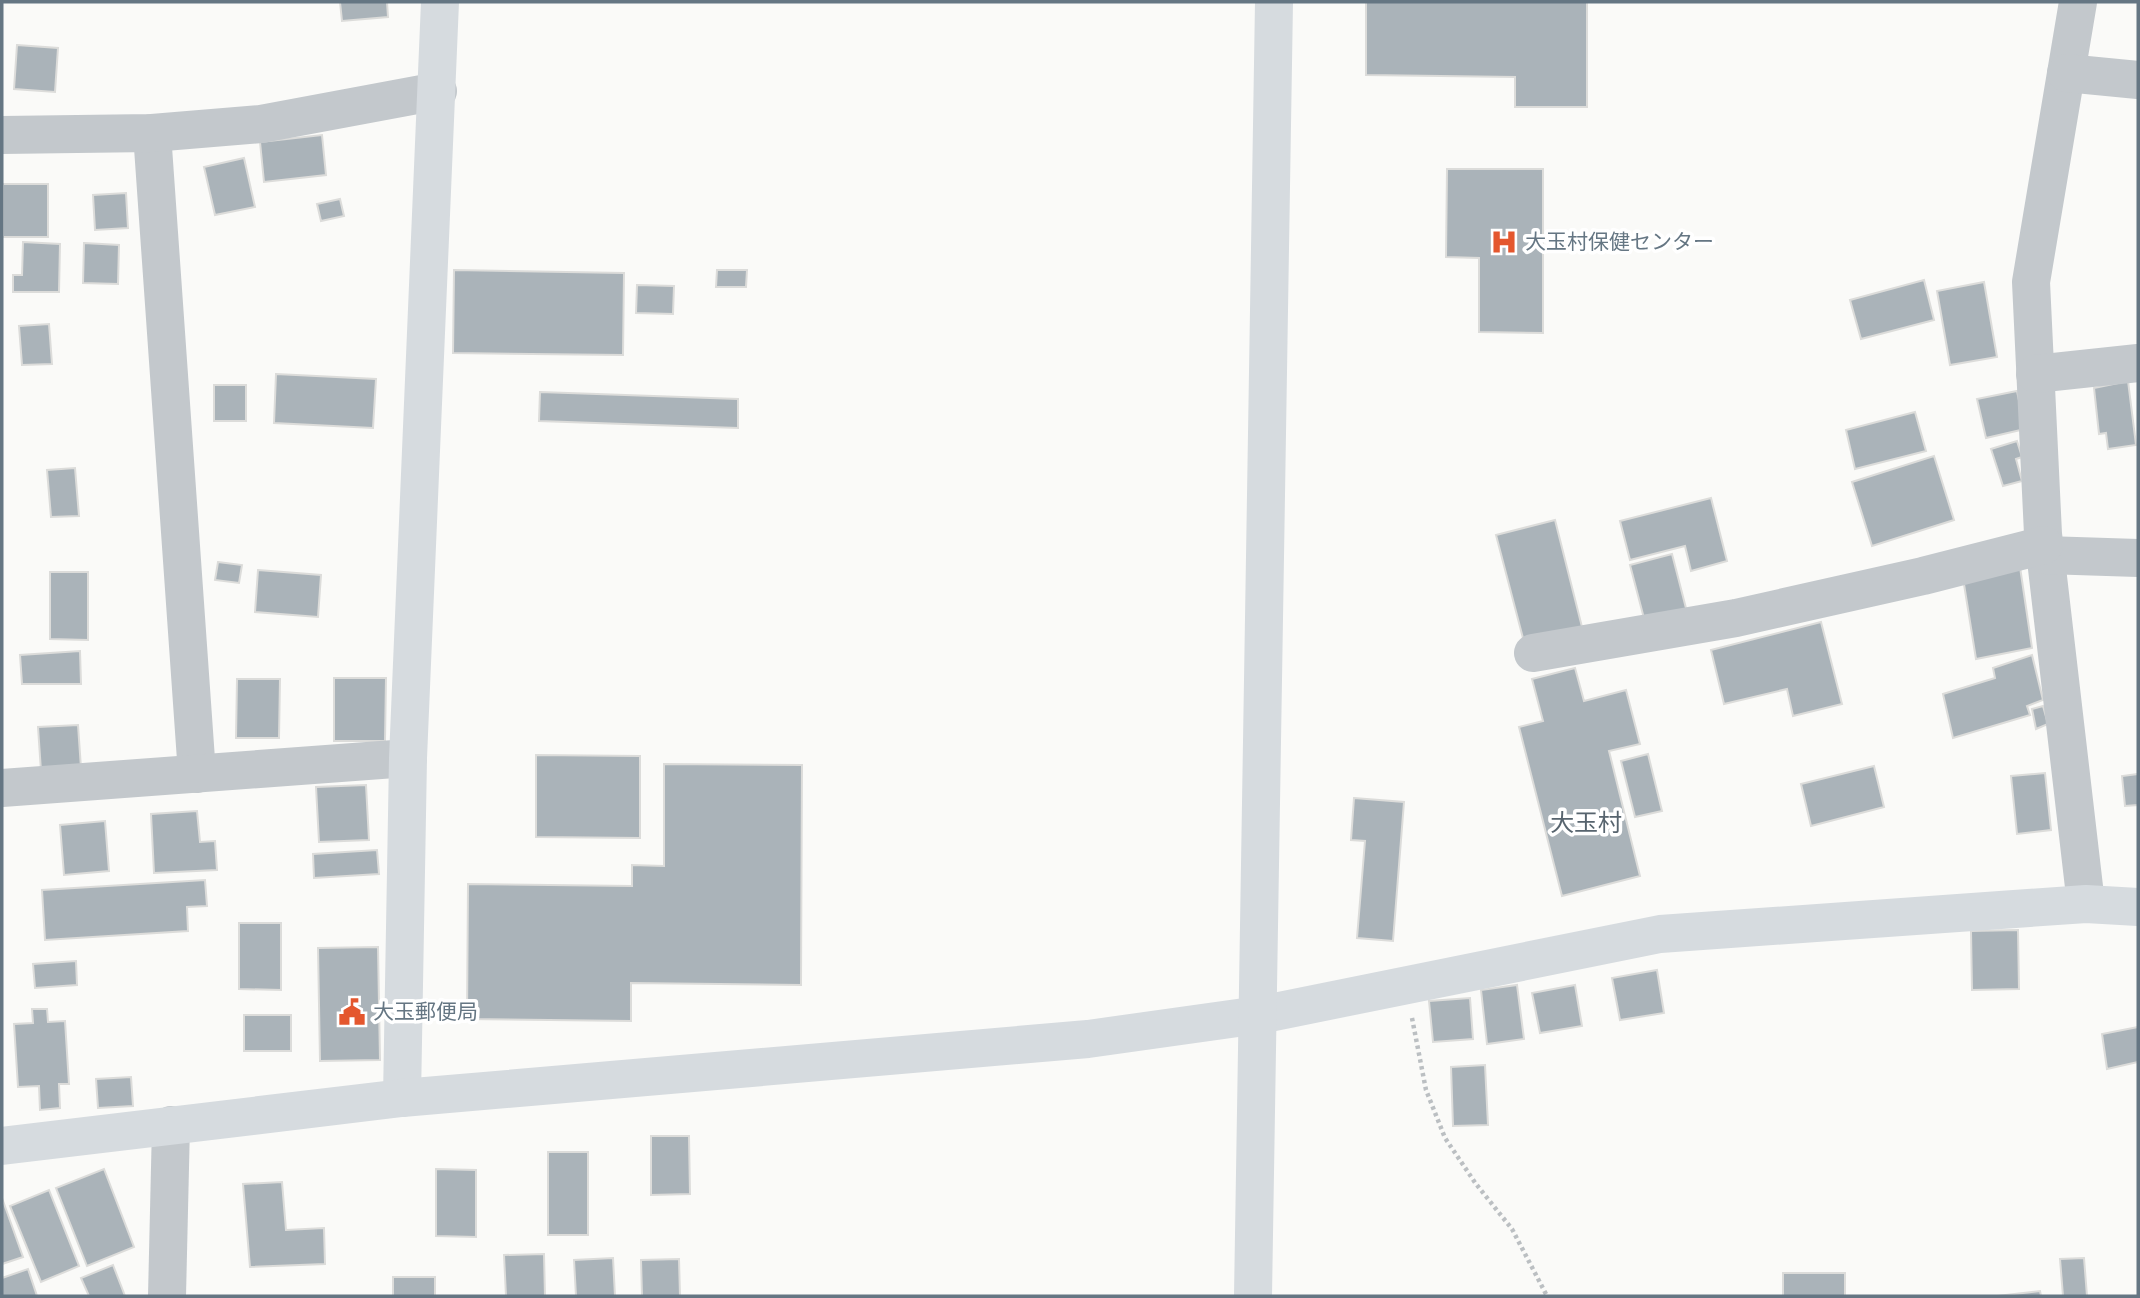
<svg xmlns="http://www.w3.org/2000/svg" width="2140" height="1298" font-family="'Golos Text','Noto Sans JP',sans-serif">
<rect width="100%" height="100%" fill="#fafaf8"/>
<g fill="#aab3b9" stroke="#dcdcda" stroke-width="2">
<path d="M340,2H387L388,17L342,21Z"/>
<path d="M1366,2H1587V107H1515V77L1366,75Z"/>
<path d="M17,45L58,48L55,92L14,89Z"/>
<path d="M322,135L326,175L264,182L260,142Z"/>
<path d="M244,158L255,207L215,215L204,167Z"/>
<path d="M1447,169H1543V333L1479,332V258L1446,257Z"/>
<rect x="3" y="184" width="45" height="53"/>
<path d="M126,193L128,228L95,230L93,195Z"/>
<path d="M340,199L344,216L321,221L317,204Z"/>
<path d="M23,242L60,244L59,292H13V275H22Z"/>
<path d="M84,243L119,245L118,284L83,283Z"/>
<path d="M454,270L624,273L623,355L453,353Z"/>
<path d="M717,270H747L746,287H716Z"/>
<path d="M1924,280L1934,320L1861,339L1850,300Z"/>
<path d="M1984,282L1997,357L1950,365L1937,291Z"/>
<path d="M637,285L674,286L673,314L636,313Z"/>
<path d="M49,324L52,364L22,365L19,326Z"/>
<path d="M276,374L376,379L373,428L274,423Z"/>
<path d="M2128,381L2136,445L2108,449L2106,433L2099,434L2094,388Z"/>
<rect x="214" y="385" width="32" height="36"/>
<path d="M2017,391L2025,429L1986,438L1977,399Z"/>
<path d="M540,392L738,399V428L539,421Z"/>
<path d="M1915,412L1926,451L1855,469L1846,430Z"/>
<path d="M2017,441L2022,457L2016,459L2022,481L2003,486L1991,449Z"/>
<path d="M1934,456L1954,520L1872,546L1852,482Z"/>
<path d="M75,468L79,516L51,517L47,470Z"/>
<path d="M1711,498L1727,561L1691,571L1685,546L1630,560L1620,521Z"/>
<path d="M1555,520L1582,627L1524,642L1496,535Z"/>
<path d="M1672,554L1688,616L1646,626L1630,565Z"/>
<path d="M218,562L242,565L239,583L215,580Z"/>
<path d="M2020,567L2032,648L1976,659L1963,578Z"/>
<path d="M258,570L321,575L318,617L255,612Z"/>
<path d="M50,572H88V640L50,639Z"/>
<path d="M1821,622L1842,704L1793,716L1787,689L1724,704L1711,650Z"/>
<path d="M80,651L81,684H22L20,655Z"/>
<path d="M2032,655L2043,700L2027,706L2030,715L1953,738L1943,694L1995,678L1993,668Z"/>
<path d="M1575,668L1584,701L1626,690L1640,744L1609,751L1640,876L1562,896L1519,727L1543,721L1532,679Z"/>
<path d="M334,678H386L385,741H334Z"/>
<path d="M237,679H280L279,738H236Z"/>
<path d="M2043,706L2048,724L2036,729L2032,709Z"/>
<path d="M78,725L81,768L41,771L38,727Z"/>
<path d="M1648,754L1662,811L1635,817L1621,761Z"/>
<path d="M536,755L640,756V838L536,837Z"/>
<path d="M664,764L802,765L801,985L631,983V1021L467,1019L468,884L632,886V865L664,866Z"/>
<path d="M1874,766L1884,807L1811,826L1801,784Z"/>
<path d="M2045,773L2051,830L2017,834L2011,776Z"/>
<path d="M2138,774V805L2125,806L2122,776Z"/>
<path d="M366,785L369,840L319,842L316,787Z"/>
<path d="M1354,798L1404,802L1393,941L1357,938L1365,841L1351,840Z"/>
<path d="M197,811L200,842L215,841L217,870L154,873L151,814Z"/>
<path d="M105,821L109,871L64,875L60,825Z"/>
<path d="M377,850L379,874L314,878L313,854Z"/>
<path d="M205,880L207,906L187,907L188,931L45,940L42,890Z"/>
<path d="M239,923H281V990L239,989Z"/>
<path d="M2018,930L2019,989L1972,990L1971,931Z"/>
<path d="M378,947L380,1060L320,1061L318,948Z"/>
<path d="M76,961L77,985L35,988L33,964Z"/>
<path d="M1657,970L1664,1013L1620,1020L1612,978Z"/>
<path d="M1517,985L1524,1039L1487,1044L1481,990Z"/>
<path d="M1575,985L1582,1026L1540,1033L1532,993Z"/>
<path d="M1470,998L1473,1039L1433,1042L1429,1001Z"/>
<path d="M32,1009H47L48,1022L65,1021L69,1084H59L60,1108L40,1110L39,1086L18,1087L14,1024L33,1023Z"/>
<rect x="244" y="1015" width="47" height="36"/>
<path d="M2138,1027V1062L2107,1069L2102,1034Z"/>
<path d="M1485,1065L1488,1125L1453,1126L1451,1067Z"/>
<path d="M131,1077L133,1106L98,1108L96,1079Z"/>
<path d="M651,1136H689L690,1194L651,1195Z"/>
<rect x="548" y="1152" width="40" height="83"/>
<path d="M104,1169L134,1247L87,1266L56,1188Z"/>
<path d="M436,1169L476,1170V1237L436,1236Z"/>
<path d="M282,1182L286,1230L324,1228L325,1264L250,1267L243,1184Z"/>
<path d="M49,1190L79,1266L41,1282L10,1206Z"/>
<path d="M2,1198L23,1257L2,1264Z"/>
<path d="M544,1254L545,1296H506L504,1255Z"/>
<path d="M613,1258L615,1296H576L574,1260Z"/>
<path d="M2084,1258L2087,1296H2063L2060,1259Z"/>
<path d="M679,1259L680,1296H642L641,1260Z"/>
<path d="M113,1265L125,1296H89L81,1278Z"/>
<path d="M28,1269L37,1296H2V1278Z"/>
<rect x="1783" y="1273" width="62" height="23"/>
<rect x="393" y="1277" width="42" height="19"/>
<path d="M2040,1291L2041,1296H1997Z"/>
</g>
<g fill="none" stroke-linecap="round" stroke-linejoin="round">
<path stroke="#bbbfc2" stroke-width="4.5" stroke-dasharray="3.5 3.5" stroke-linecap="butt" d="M1412,1018L1426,1090L1445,1138L1476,1184L1512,1229L1547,1296"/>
<g stroke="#c3c8cc" stroke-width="38">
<path d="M2078,2L2031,282L2043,534L2086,904"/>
<path d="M2066,73L2138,80"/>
<path d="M152,133L197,774"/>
<path d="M2,135L152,133L261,124L438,91"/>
<path d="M2035,374L2138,363"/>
<path d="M2045,555L2138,558"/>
<path d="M1533,653L1736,618L1923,576L2044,545"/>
<path d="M2,788L408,758"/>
<path d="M167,1296L171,1125"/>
</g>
<g stroke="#d6dbdf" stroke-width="38">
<path d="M402,1098L408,758L440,2"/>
<path d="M2,1146L402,1098L1088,1039L1259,1015L1660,934L2086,904L2138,907"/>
<path d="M1253,1296L1274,2"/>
</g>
</g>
<defs>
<symbol id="hospital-bare" viewBox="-9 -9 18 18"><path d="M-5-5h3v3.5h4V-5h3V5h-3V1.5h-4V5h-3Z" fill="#e4572e" stroke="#fff" stroke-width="2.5" paint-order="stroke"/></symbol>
<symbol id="civic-bare" viewBox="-9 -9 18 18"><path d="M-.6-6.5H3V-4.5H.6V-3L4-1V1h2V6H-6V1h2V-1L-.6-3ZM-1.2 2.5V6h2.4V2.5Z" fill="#e4572e" stroke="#fff" stroke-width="2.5" paint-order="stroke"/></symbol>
</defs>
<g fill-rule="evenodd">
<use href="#hospital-bare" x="1485" y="223" width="38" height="38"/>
<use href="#civic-bare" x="333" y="993" width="38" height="38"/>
</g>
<g text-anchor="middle" stroke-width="7" stroke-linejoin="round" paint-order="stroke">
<g font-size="21" fill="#657683" stroke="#fff" text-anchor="start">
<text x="1525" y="249">大玉村保健センター</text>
<text x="373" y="1019">大玉郵便局</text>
</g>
<g font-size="24" fill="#57646e" stroke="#fff">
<text x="1586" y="831">大玉村</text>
</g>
</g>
<rect width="2140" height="1298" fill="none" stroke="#657683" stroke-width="7"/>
</svg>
